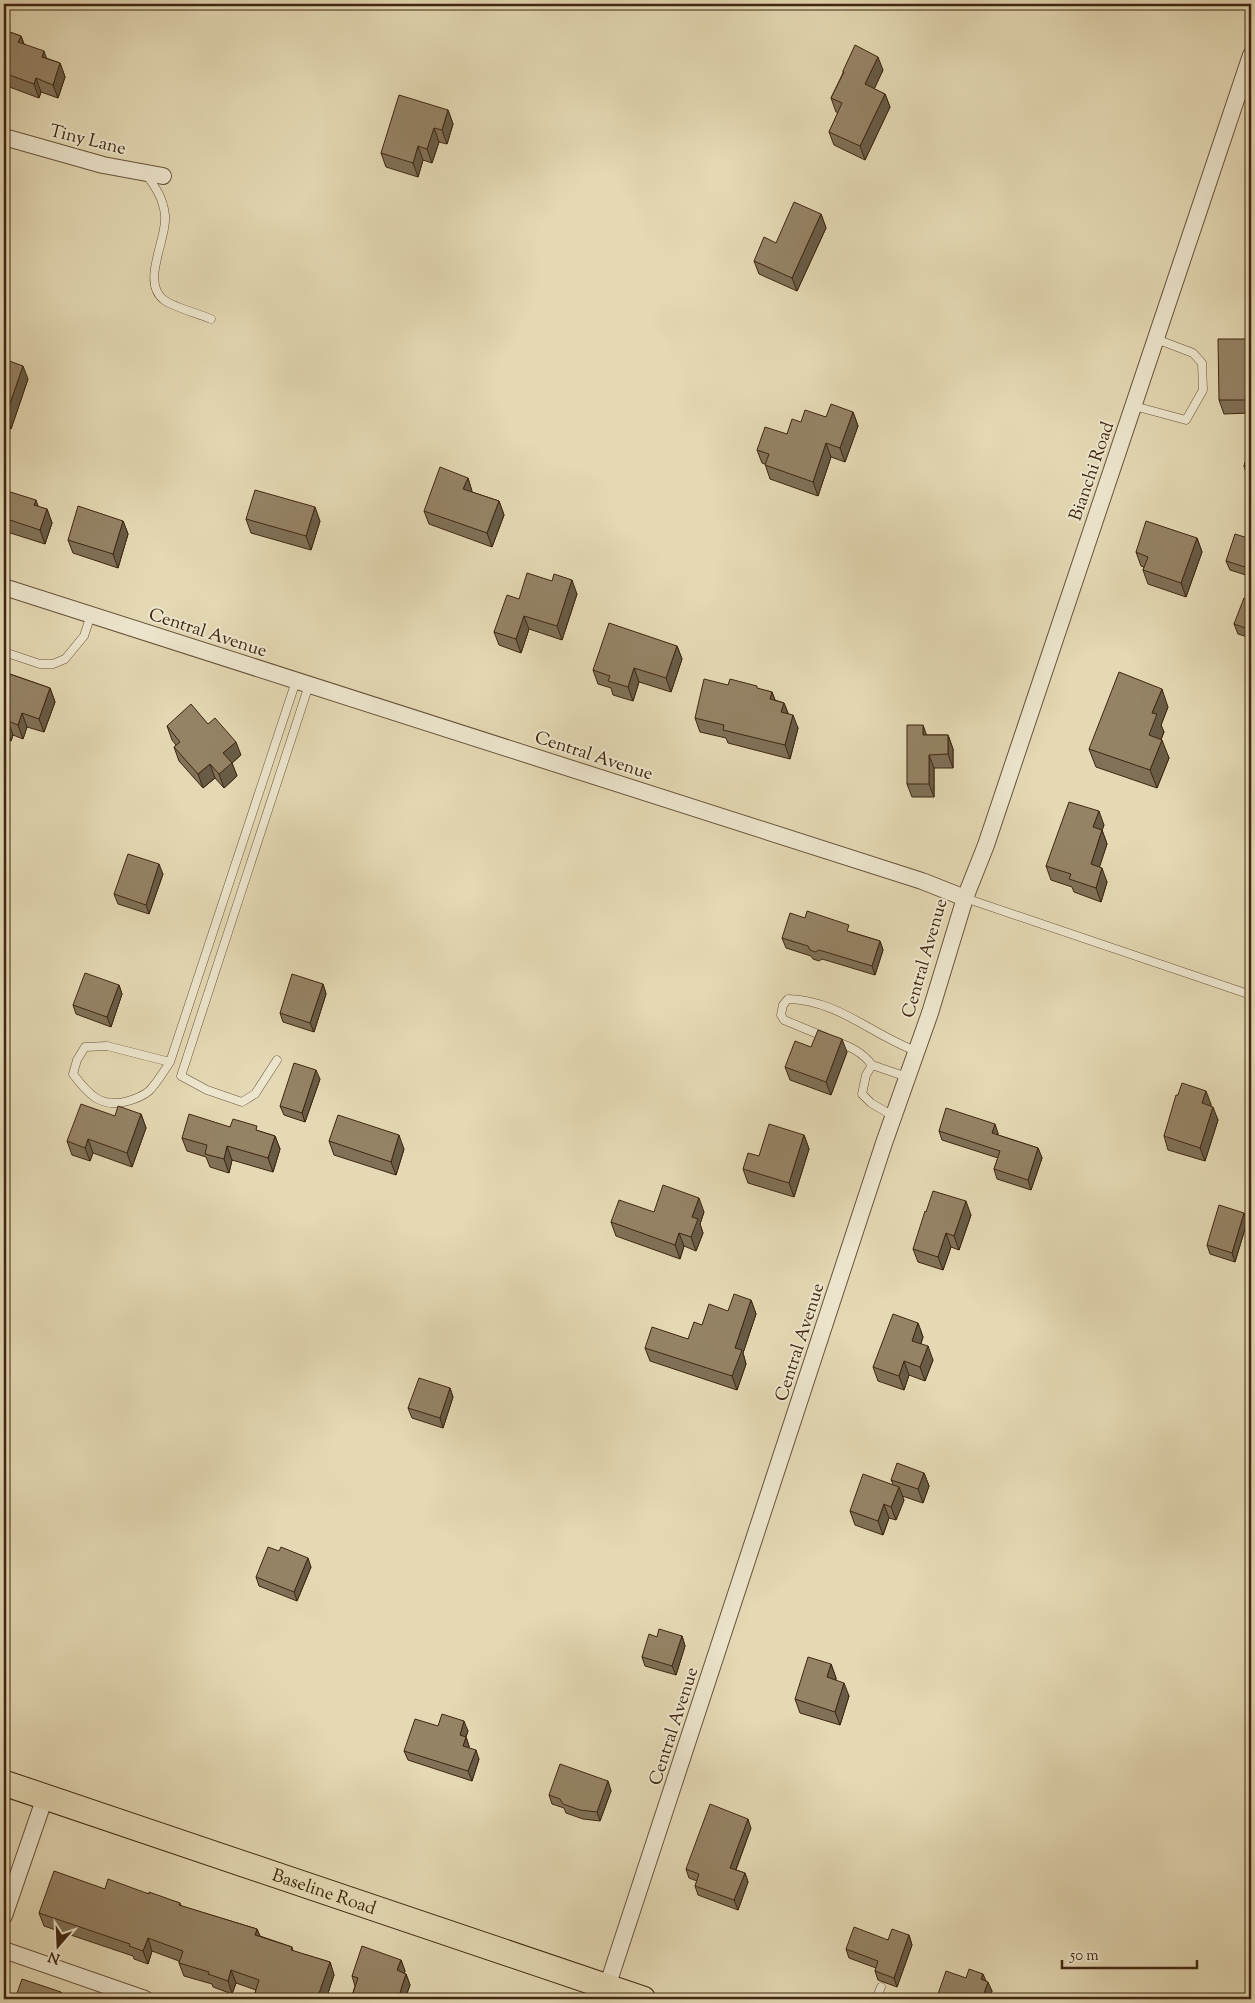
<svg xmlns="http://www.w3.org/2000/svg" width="1255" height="2003" font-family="'Sorts Mill Goudy',serif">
<rect width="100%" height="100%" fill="#e4d9b4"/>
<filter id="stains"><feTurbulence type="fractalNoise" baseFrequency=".004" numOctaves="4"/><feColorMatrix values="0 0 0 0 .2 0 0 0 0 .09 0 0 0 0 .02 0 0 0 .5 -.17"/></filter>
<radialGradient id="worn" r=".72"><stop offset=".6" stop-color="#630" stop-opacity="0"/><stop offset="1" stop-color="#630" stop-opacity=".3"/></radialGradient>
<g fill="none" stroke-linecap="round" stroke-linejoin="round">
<defs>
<g id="service">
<path d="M146,174C156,188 163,198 165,215C168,238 140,282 164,300C173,307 200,314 211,319"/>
<path d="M1134,406L1186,420L1203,390L1202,363L1193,353L1156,339"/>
<path d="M4,652L40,664H53L65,659L84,636L91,615"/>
<path d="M965,898L1251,995"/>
<path d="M825,1037L784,1020L781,1015L783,1005L788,999C838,1000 872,1035 916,1051"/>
<path d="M835,1041C851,1047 862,1052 872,1065"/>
<path d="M277,1060L255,1094L242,1102L207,1090L181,1076L309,685"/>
<path d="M170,1062L107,1046L85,1047L77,1060L73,1074C88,1094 101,1109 128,1101C135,1099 143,1096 149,1091C157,1083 164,1071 170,1062L296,681"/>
<path d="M893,1116L871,1103L862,1094L866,1075L872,1065L907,1077"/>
<path d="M876,1999L881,1987"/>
</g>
<g id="minor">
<path d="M4,137L103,165L163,176"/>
<path d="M4,587L922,881L965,898L930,1013L884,1143L607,1987"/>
<path d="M965,898L986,845L1251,55"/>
<path d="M4,1916L45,1797"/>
<path d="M4,1950L145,1999"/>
</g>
<g id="primary">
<path id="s1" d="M4,1783L643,1999"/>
</g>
</defs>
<use href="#service" stroke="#68533a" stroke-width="9"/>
<use href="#minor" stroke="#68533a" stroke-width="18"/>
<use href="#primary" stroke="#3f2611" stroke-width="27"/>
<use href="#service" stroke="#ede6ce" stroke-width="8"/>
<use href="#minor" stroke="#ede6ce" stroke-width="16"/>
<use href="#primary" stroke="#e4d9b4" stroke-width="25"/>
</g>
<g fill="#807158" stroke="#3f2611">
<path d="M4,30L21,36L24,44L46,58L60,63L65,77L58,98L41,92L39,98L4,85Z"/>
<path d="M883,70L874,89L885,94L890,107L865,160L834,145L829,132L838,113L836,112L831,98L843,73V71Z"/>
<path d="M448,110L453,124L447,144L439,142L432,163L423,160L418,177L386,167L381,153Z"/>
<path d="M821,214L826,228L797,291L759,274L754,261L776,243Z"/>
<path d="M1251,347V413L1224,414L1219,400Z"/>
<path d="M4,359L28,379L11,429L5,426L4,430Z"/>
<path d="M853,412L858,426L845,462L831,457L818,496L770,479L765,464L762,463L757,450L787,434L801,422Z"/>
<path d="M1251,445V477L1247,476L1244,466Z"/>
<path d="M468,478L472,492L499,501L504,515L492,547L429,524L424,511Z"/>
<path d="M4,490L38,507L47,509L52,523L45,544L4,531Z"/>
<path d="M246,519L320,521L311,550L251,533Z"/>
<path d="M123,521L128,534L118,568L73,553L68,540Z"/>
<path d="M1197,538L1202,552L1186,597L1148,584L1143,570L1144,567L1141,566L1136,552Z"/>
<path d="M1251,539V569L1249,576L1230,570L1226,561Z"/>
<path d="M577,594L562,640L529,629L521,653L499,645L494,632L519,599Z"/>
<path d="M1251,600V638L1238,634L1234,624Z"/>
<path d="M677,646L682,659L671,692L639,682L633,701L613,695L611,688L598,684L593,670Z"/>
<path d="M4,672L50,688L55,702L44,732L27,727L23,739L13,735L11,741L4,739Z"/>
<path d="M728,685L758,689L772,692L775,700L784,703L788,713L798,728L790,759L728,743L726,738L700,732L695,718Z"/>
<path d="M1168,707L1161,725L1164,732L1161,740L1169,758L1157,788L1096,767L1089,749Z"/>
<path d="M208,724L241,755L232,763L237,776L224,788L215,778L203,788L179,761L174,747L176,745L172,740L167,726Z"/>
<path d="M927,735H948L953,749V768H934V797H912L907,784Z"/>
<path d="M1104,825L1102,830L1107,844L1099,867L1107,882L1101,902L1074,892L1072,887L1051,880L1046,866Z"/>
<path d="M163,874L149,914L118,904L114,894Z"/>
<path d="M851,932L880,941L883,950L875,975L822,959L819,961L813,959L811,956L786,948L782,938Z"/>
<path d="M323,984L326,994L314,1032L283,1022L280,1013Z"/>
<path d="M119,985L122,994L111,1027L76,1014L73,1005Z"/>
<path d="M811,1047L847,1052L831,1095L790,1080L785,1067Z"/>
<path d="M320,1079L305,1122L284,1115L280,1106Z"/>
<path d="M1178,1095L1211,1104V1106L1218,1120L1205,1161L1168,1150L1164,1136Z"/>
<path d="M141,1114L146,1128L132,1167L93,1153L90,1161L72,1155L67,1141L115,1116Z"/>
<path d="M230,1127L259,1131L275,1136L280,1149L273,1172L232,1160L229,1173L210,1167L206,1157L187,1151L182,1138Z"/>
<path d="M939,1131L998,1133V1135L1038,1148L1042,1158L1031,1190L997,1179L994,1169L998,1158L942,1140Z"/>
<path d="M804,1135L809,1149L794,1197L748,1183L743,1169L759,1156Z"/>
<path d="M329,1141L404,1149L396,1175L334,1155Z"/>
<path d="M654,1212H704L700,1224L703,1233L696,1251L684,1246L680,1259L616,1236L611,1222Z"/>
<path d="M971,1215L959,1250L951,1247L943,1270L918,1262L913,1249Z"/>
<path d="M1247,1222L1235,1262L1210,1254L1207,1245Z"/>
<path d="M751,1300L756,1314L743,1353L746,1364L737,1390L650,1361L645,1348L688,1339L702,1325Z"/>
<path d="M918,1323L923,1337L921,1344L933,1360L925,1381L909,1375L904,1390L878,1381L873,1367Z"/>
<path d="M450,1388L453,1397L443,1428L412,1418L408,1408Z"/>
<path d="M924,1473L929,1486L923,1503L902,1496L904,1500L896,1520L889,1518L883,1535L855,1525L850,1511L893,1484L891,1480Z"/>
<path d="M311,1567L297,1601L259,1586L256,1577Z"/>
<path d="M682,1636L685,1646L676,1675L645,1666L642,1657L657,1637Z"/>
<path d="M831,1664L836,1678V1680L849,1696L840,1725L800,1713L795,1699Z"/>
<path d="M438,1726L468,1731L466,1737L469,1746V1748L479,1759L472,1781L408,1760L404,1751Z"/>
<path d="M608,1781L611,1791L600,1821L583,1819L566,1813L564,1808L552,1804L549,1795Z"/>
<path d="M751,1828L736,1870L745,1873L748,1882L738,1910L698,1895L695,1886L697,1881L689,1878L686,1869Z"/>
<path d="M105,1889L149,1894L180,1903L181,1906L257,1929L260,1936L292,1947L293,1951L330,1962L334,1975L326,1999H257L255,1993L256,1990L236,1983L232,1994L213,1987L212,1984L184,1976L179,1963V1961L152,1951L148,1964L134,1959L133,1956L44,1926L39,1913Z"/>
<path d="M909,1935L912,1945L897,1987L878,1980L875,1971L876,1968L849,1958L846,1949Z"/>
<path d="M401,1960L405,1971L404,1973L406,1974L410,1985L405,1999H351L355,1986L352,1976Z"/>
<path d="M966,1978L986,1981L992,1991L989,1999H940L938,1994Z"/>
</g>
<g fill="#685c47" stroke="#3f2611">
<path d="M21,36L26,49L18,42Z"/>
<path d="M44,51L49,65L42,57Z"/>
<path d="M878,57L883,70L870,98L865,84Z"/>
<path d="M60,63L65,77L58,98L53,85Z"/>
<path d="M36,78L41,92L39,98L34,84Z"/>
<path d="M885,94L890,107L865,160L860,146Z"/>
<path d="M448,110L453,124L447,144L442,130Z"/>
<path d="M434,128L439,142L432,163L427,149Z"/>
<path d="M418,146L423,160L418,177L413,163Z"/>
<path d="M821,214L826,228L797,291L792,278Z"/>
<path d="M1248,339L1251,347V358L1249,351Z"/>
<path d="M23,366L28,379L11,429L6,415Z"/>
<path d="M853,412L858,426L845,462L840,448Z"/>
<path d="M826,443L831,457L818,496L813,482Z"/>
<path d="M468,478L472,491L468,502L463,489Z"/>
<path d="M36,500L41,514L34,505Z"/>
<path d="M499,501L504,515L492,547L487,533Z"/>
<path d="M315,507L320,521L311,550L306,536Z"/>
<path d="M47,509L52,523L45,544L40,530Z"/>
<path d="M123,521L128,534L118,568L113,554Z"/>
<path d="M1197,538L1202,552L1186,597L1181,583Z"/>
<path d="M1249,556L1251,561V569L1249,576L1245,567Z"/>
<path d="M572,580L577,594L562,640L557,626Z"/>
<path d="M524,616L529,629L521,653L516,639Z"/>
<path d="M677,646L682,659L671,692L666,678Z"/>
<path d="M634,668L639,682L633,701L628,687Z"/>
<path d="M50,688L55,702L44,732L39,719Z"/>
<path d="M1162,689L1168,707L1161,725L1164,732L1155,753L1149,735L1152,713Z"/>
<path d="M772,692L777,706L770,699Z"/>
<path d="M784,703L789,716L781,712Z"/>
<path d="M22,713L27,727L23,739L18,725Z"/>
<path d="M793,715L798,728L790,759L785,745Z"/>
<path d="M8,721L13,735L11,741L6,727Z"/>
<path d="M923,725L928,739L923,735Z"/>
<path d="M948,735L953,749V768L948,754Z"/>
<path d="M1162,740L1169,758L1157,788L1150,770Z"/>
<path d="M236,742L241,755L232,763L237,776L224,788L219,774L223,753Z"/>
<path d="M929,755L934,768V797L929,784Z"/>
<path d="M210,764L215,778L203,788L198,774Z"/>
<path d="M1099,811L1104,825L1098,841L1093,827Z"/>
<path d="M1102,830L1107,844L1096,878L1091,864Z"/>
<path d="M159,864L163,874L149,914L146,905Z"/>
<path d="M1102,868L1107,882L1101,902L1096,888Z"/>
<path d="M880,941L883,950L875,975L872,966Z"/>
<path d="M323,984L326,994L314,1032L310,1023Z"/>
<path d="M119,985L122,994L111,1027L107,1017Z"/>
<path d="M842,1039L847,1052L831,1095L826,1082Z"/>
<path d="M316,1070L320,1079L305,1122L302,1113Z"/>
<path d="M1206,1091L1211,1104L1207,1117L1202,1103Z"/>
<path d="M1213,1107L1218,1120L1205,1161L1200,1148Z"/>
<path d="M141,1114L146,1128L132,1167L127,1153Z"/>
<path d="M995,1124L998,1133L995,1142L992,1133Z"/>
<path d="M399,1135L404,1149L396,1175L391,1162Z"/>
<path d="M804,1135L809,1149L794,1197L789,1183Z"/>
<path d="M275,1136L280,1149L273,1172L268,1158Z"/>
<path d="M88,1139L93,1153L90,1161L85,1148Z"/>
<path d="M227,1146L232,1160L229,1173L224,1159Z"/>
<path d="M1038,1148L1042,1158L1031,1190L1028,1180Z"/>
<path d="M699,1198L704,1212L700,1224L703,1233L696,1251L691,1237L692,1217Z"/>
<path d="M966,1201L971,1215L959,1250L954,1236Z"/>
<path d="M1244,1213L1247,1222L1235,1262L1232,1253Z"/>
<path d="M679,1233L684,1246L680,1259L675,1245Z"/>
<path d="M946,1233L951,1247L943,1270L938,1257Z"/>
<path d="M751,1300L756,1314L743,1353L746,1364L737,1390L732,1376L735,1348Z"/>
<path d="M918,1323L923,1337L917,1354L912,1341Z"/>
<path d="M928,1346L933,1360L925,1381L920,1367Z"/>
<path d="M904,1361L909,1375L904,1390L899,1376Z"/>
<path d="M450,1388L453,1397L443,1428L440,1418Z"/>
<path d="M924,1473L929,1486L923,1503L918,1489Z"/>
<path d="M899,1487L904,1500L896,1520L891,1507Z"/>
<path d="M884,1504L889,1518L883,1535L878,1521Z"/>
<path d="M308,1558L311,1567L297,1601L294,1592Z"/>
<path d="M682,1636L685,1646L676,1675L672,1666Z"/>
<path d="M831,1664L836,1678L832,1691L827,1677Z"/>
<path d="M844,1683L849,1696L840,1725L835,1712Z"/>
<path d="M464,1721L468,1731L463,1744L460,1735Z"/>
<path d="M466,1737L469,1746L467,1755L463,1746Z"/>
<path d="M476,1750L479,1759L472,1781L468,1771Z"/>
<path d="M608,1781L611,1791L600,1821L597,1812Z"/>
<path d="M748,1819L751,1828L733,1877L730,1868Z"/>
<path d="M745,1873L748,1882L738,1910L734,1900Z"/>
<path d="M257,1929L262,1942L255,1935Z"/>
<path d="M909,1935L912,1945L897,1987L894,1978Z"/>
<path d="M148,1938L152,1951L148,1964L143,1951Z"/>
<path d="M401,1960L405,1971L401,1981L397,1970Z"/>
<path d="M330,1962L334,1975L326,1999H317Z"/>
<path d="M231,1970L236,1983L232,1994L228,1981Z"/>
<path d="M406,1974L410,1985L405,1999H398Z"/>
<path d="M983,1974L987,1983L981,1979Z"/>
<path d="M988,1982L992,1991L989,1999H982Z"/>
<path d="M61,1992L64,1999H59Z"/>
</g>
<g fill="#958366" stroke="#3f2611">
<path d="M4,30L21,36L18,42L44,51L42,57L60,63L53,85L36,78L34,84L4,73Z"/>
<path d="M855,45L878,57L865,84L885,94L860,146L829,132L842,103L831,98L844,72L843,71Z"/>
<path d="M399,95L448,110L442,130L434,128L427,149L418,146L413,163L381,153Z"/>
<path d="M794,202L821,214L792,278L754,261L764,237L776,243Z"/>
<path d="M1218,339H1248L1249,351H1251V400H1219Z"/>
<path d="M4,359L23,366L6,415L4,414Z"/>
<path d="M831,404L853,412L840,448L826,443L813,482L765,465L769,454L757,450L765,427L787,434L792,419L801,422L805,410L826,417Z"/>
<path d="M1251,445V469L1244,466Z"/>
<path d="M440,467L468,478L463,489L499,501L487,533L424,511Z"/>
<path d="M4,490L36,500L34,505L47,509L40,530L4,518Z"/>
<path d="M255,490L315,507L306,536L246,519Z"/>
<path d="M78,506L123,521L113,554L68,540Z"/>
<path d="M1146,521L1197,538L1181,583L1143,570L1148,557L1136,552Z"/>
<path d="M1235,534L1251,539V556H1249L1245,567L1226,561Z"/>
<path d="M527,573L552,581L554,574L572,580L557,626L524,616L516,639L494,632L507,595L519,599Z"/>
<path d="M1244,598L1251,600V630L1234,624Z"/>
<path d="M609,623L677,646L666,678L634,668L628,687L608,681L610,676L593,670Z"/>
<path d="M4,672L50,688L39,719L22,713L18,725L8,721L6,727H4Z"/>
<path d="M1119,672L1162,689L1152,713L1157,714L1149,735L1162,740L1150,770L1089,749Z"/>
<path d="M704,679L728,685L730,679L757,686V688L772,692L770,699L784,703L781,712L793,715L785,745L723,730L724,725L695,718Z"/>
<path d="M191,704L208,724L215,718L236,742L223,753L232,763L219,774L210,764L198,774L174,747L180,742L167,726Z"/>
<path d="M907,725H923V735H948V754L929,755V784H907Z"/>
<path d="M1069,802L1099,811L1093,827L1102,830L1091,864L1102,868L1096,888L1069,879L1071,874L1046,866Z"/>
<path d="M128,854L159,864L146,905L114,894Z"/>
<path d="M807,911L849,925L847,931L880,941L872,966L819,950L815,952L810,950L808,946L782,938L790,913L805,918Z"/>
<path d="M85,973L119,985L107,1017L73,1005Z"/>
<path d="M292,974L323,984L310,1023L280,1013Z"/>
<path d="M818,1030L842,1039L826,1082L785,1067L795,1041L811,1047Z"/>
<path d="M294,1063L316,1070L302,1113L280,1106Z"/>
<path d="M1182,1083L1206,1091L1202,1103L1213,1107L1200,1148L1164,1136L1176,1095H1178Z"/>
<path d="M81,1104L115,1116L118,1106L141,1114L127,1153L88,1139L85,1148L67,1141Z"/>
<path d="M946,1108L995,1124L992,1133L1038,1148L1028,1180L994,1169L1000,1151L939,1131Z"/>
<path d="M189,1114L230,1127L233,1119L257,1126L256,1130L275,1136L268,1158L227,1146L224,1159L205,1154L207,1145L182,1138Z"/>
<path d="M338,1115L399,1135L391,1162L329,1141Z"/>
<path d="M769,1124L804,1135L789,1183L743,1169L748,1153L759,1156Z"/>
<path d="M663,1185L699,1198L692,1217L698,1219L691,1237L679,1233L675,1245L611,1222L619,1200L654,1212Z"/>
<path d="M933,1191L966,1201L954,1236L946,1233L938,1257L913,1249L925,1211L926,1212Z"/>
<path d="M1219,1205L1244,1213L1232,1253L1207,1245Z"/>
<path d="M734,1294L751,1300L735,1348L742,1350L732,1376L645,1348L652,1327L688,1339L694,1322L702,1325L709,1304L728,1311Z"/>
<path d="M893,1314L918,1323L912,1341L928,1346L920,1367L904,1361L899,1376L873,1367Z"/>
<path d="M419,1378L450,1388L440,1418L408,1408Z"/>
<path d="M897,1463L924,1473L918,1489L891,1480Z"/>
<path d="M863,1474L899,1487L891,1507L884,1504L878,1521L850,1511Z"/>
<path d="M268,1547L279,1551L281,1547L308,1558L294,1592L256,1577Z"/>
<path d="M659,1629L682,1636L672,1666L642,1657L649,1634L657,1637Z"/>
<path d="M808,1657L831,1664L827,1677L844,1683L835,1712L795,1699Z"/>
<path d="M442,1714L464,1721L460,1735L466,1737L463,1746L476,1750L468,1771L404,1751L415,1719L438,1726Z"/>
<path d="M560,1764L608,1781L597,1812L580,1810L563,1804L560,1799L549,1795Z"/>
<path d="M710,1804L748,1819L730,1868L745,1873L734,1900L695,1886L699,1874L686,1869Z"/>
<path d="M54,1871L105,1889L108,1879L149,1894V1892L180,1903L179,1905L257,1929L255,1935L292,1947L291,1950L330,1962L317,1999H274L255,1993L259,1980L231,1970L228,1981L208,1974L209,1972L179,1963L183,1951L148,1938L143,1951L129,1946L130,1944L39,1913Z"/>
<path d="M854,1927L888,1940L892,1929L909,1935L894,1978L875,1971L878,1961L846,1949Z"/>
<path d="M362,1946L401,1960L397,1970L406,1974L398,1999H351L358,1978L352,1976Z"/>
<path d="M969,1969L983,1974L981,1979L988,1982L982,1999H966L960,1997L959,1999H954L938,1994L946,1971L966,1978Z"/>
<path d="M22,1979L61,1992L59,1999H15Z"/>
</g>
<g text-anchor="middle" stroke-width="4" stroke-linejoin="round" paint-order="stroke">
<g font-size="18" fill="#3f2611" stroke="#ede6ce">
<text transform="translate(88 139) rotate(14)" y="6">Tiny Lane</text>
<text transform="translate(1091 471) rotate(-71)" y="6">Bianchi Road</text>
<text transform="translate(208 632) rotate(18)" y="6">Central Avenue</text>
<text transform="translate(594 755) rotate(18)" y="6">Central Avenue</text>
<text transform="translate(924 958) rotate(-74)" y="6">Central Avenue</text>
<text transform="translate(799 1342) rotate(-72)" y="6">Central Avenue</text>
<text transform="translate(673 1726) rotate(-72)" y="6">Central Avenue</text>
<text dy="6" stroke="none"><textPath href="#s1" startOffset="338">Baseline Road</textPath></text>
</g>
</g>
<rect width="1255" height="2003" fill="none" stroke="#e4d9b4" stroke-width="20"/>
<rect x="5" y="5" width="1245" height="1993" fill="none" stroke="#3f2611" stroke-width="2.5"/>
<rect x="10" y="10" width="1235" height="1983" fill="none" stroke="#3f2611"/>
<g transform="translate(58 1946) rotate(199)" stroke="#ede6ce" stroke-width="4" paint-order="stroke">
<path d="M0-4L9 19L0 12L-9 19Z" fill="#3f2611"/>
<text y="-8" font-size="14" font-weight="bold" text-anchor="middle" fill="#3f2611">N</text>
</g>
<path d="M1062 1960v8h135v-8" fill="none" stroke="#3f2611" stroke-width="2.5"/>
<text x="1070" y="1960" font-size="15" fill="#3f2611" stroke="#ede6ce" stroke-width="4" paint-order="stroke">50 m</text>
<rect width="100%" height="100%" filter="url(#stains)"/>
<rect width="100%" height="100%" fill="url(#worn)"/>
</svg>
